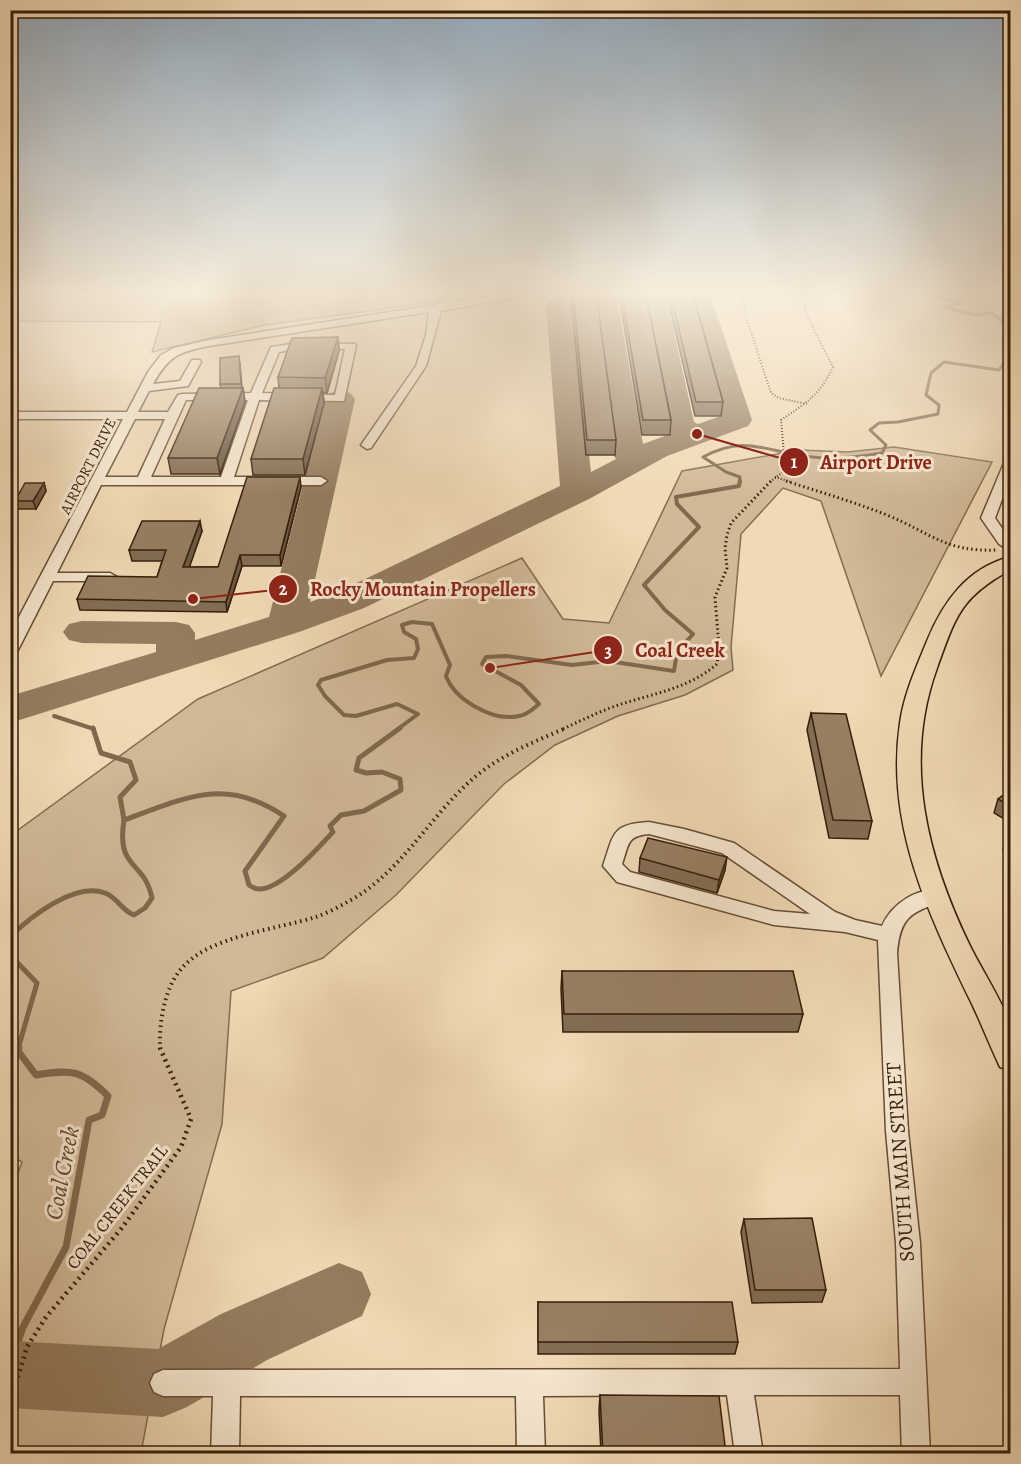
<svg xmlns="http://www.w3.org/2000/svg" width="1021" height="1464" font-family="Alegreya,serif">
<rect width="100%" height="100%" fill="#f0d9b4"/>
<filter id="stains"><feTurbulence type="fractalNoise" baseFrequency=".00333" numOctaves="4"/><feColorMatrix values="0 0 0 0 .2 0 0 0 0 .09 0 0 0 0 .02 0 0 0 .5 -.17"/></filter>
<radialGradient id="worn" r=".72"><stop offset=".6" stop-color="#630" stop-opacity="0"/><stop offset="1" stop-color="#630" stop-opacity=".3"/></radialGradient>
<g fill="#d1b997" stroke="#846c50" stroke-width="1.5">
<path d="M11,291H518L264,325L152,352L161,322L11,321Z"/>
<path d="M894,447L992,462L881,676L821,501L783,488L741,534L731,647L733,670L685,695L618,716L555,745L504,784L396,895L323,958L231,991L222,1124L164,1329L141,1453H11L10,1195L22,1162L11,1155V841L14,833L198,699L522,558L563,619L609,623L682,471L799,450L848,452Z"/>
</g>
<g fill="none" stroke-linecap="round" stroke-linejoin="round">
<g stroke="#80684d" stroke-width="3">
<path d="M931,291L936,297L960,303L943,307L975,315L992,313L1010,328"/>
<path d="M739,482L740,477L726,472L703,457C747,433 767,453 812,457C835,460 859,457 882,453L886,445L870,430L879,423L898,422L938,414L939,405L926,395L931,373L944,362L999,370L1010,354"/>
</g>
<g stroke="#80684d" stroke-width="4">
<path d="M54,716L94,729"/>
<path d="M398,729L418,714L397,704L356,716L344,715L325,696L318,685L321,680L387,660L414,658L418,649L416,639L404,632L402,625L412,622L432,624L450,665L446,676C455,700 493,722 519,716C527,715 533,709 539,704L521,685L482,664L486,657L506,656L572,665L608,661L674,671L677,652L693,634L665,610L644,585L699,527L677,504L676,497L739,486L740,481"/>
</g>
<g stroke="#80684d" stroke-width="5">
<path d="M93,728L101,753L130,762L136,780L120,797L124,820"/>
<path d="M10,937C30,917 74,882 105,893C117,897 122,911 134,915L145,908L152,898C144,859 116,871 124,820C185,798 225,776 284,816L245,871L249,885C252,887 255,889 258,889C280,891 319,847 333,832L330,826L341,815L364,811L401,790L400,779L382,772L366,773L356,770L359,758L400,728"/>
<path d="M10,955L37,983L18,1049"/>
</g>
<path stroke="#80684d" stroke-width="7" d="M10,1365L23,1327L66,1247L89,1120L102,1115L108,1096C82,1070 72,1069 36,1075L18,1051L19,1048"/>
<g fill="#947c5f" fill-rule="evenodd">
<path d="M581,291H628L625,296L617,298L643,444L670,434L665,427L640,291H665L694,422L698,424L721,416L684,291H709L752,420L748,426L667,456L589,499L364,608L299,632L10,723V696L156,652V644L82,643L69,640L63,632L69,624L82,621L176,622L189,625L195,633V640L269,617L325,399L330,393L340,390L350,393L355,399L310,602L338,592L560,486L546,304L550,299ZM593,304L613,455L616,459L591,472L572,309Z"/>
<path d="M339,1263L362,1272L371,1294L362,1316L267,1360L187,1407L163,1417L10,1408V1341L158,1349L221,1314Z"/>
</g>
<defs>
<g id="minor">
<path d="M458,291H470L454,302L526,291H552L441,311L426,366L371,448L367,449L361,445L416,366L426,335L429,312L209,346C178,352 169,356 153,384L180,381L192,360H200L201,362L188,386L149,391L138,412H168L178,395L182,394L251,393L271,347L298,343L355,344L356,346L344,401L259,400L234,477H321L327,481L321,485H101L57,573H110L117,577L110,581H53L18,650L10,654V634L123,419H10V412H127L148,372L161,355L174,348L209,340L436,305ZM298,349H345L335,395L262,393L279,352ZM186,400H248L221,477H151ZM135,419H165L138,477H105Z"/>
<path d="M1010,459V478L995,518L1010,540V551L999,544L981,518L1004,463Z"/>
<path d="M649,822L684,829L734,843L835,912L855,920L882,926C891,905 918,885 942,892L945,897L942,902C910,912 900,918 897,953L908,1131L920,1243L930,1454H902L900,1395H754L763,1454H735L727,1395L543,1396L545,1454H517L516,1396H240L239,1454H211L213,1396H163L154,1392L150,1383L154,1374L163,1370L900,1369L896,1243L886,1131L878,940L845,932L774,925L617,882L603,866C614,834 611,824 649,822ZM649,834L722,853L810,914L774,911L630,872L622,864C629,845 626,836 649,834Z"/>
</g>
<path id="major" d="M1010,557V570C960,598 956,616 937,668C902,764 928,860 971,948C982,970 1004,1004 1010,1025C1013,1037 1011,1058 1010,1070L1000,1067C990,1046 982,1025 972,1004C929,915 885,825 900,723C904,694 916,668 927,641C943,602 967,568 1010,557Z"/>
</defs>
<use href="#minor" stroke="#654d34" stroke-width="3"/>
<use href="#major" stroke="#371e0a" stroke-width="3"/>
<g stroke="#371e0a" stroke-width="2" stroke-dasharray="1 2" stroke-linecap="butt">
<path d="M740,291L746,317L771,393L779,398L807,404"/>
<path d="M775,477L791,482"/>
<path d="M770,482L784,471L785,465L781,420C806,403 820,395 833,367L807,316L801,291"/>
</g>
<g stroke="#371e0a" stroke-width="3" stroke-dasharray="1.5 3" stroke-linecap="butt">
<path d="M786,481C820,492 854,502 887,515C931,533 945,552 996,550"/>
<path d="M563,729C578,722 594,714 610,708C647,694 686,691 717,664L719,647L715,597L727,568L725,548L727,535L731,523L771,481"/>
</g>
<path stroke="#371e0a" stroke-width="4" stroke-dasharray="1.5 4" stroke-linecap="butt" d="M160,1049C159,1023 164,988 182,968C209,936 278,929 316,917C327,913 339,907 349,901C399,874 427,821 468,783C496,757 531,743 566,728"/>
<g stroke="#371e0a" stroke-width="4.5" stroke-dasharray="2 4.5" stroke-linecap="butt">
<path d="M10,1402L27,1347L46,1317L121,1229L181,1147L191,1119L160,1048"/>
<path d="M10,1434L18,1454"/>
</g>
<use href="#minor" fill="#f5e6ce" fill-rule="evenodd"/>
<use href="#major" fill="#f0d9b4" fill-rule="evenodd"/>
</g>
<g fill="#826d54" stroke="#371e0a" stroke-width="1.5">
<path d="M619,291H645L671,420L670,435H642L619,295Z"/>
<path d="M667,291H692L723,402L721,416H695L667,295Z"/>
<path d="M573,293L616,440L615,455H586L572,307Z"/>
<path d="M338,337L339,351L327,393L323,392L324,403L305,475H253L251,459L279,388L278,377Z"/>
<path d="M240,363L242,388H243L245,402L220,474H171L168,458L221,388L220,384Z"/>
<path d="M44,483L46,491L36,509H17L15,501Z"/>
<path d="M301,487L281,566H242L227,612L80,610L77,599L157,577L162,561H132L129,550L202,531L189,567H218Z"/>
<path d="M811,713L872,821L868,839L829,838L807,730Z"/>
<path d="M1011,790V823L994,813L998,799Z"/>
<path d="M1011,834V855L1003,850L1007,836Z"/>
<path d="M640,858L725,870L717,893L639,872Z"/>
<path d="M562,971L803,1014L798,1032H563L561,989Z"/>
<path d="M744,1219L826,1290L822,1302L752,1303L741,1232Z"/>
<path d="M538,1302L738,1342L735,1354H538Z"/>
<path d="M600,1395L726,1454H601L599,1411Z"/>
</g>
<g fill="#6a5945" stroke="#371e0a" stroke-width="1.5">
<path d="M338,337L339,351L327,393L325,378Z"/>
<path d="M239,356L242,391L243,388L245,402L220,474L217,458L242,391Z"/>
<path d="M322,388L324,403L305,475L303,459Z"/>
<path d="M300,477L301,487L281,566L280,555Z"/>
<path d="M44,483L46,491L36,509L33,501Z"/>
<path d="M200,521L202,531L186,577L183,567Z"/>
<path d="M240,555L242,566L227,612L226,602Z"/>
<path d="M727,857L725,870L717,893L719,880Z"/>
</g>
<g fill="#977f62" stroke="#371e0a" stroke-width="1.5">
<path d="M621,291H645L671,420H643Z"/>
<path d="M670,291H692L723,402H696Z"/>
<path d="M573,293H596L616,440H587Z"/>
<path d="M338,337L325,378L278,377L292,338Z"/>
<path d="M239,356L241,384H220V358Z"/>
<path d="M199,388H243L217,458H168Z"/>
<path d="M274,388H322L303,459H251Z"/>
<path d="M247,477H300L280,555H240L226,602L77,599L88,576L157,577L166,550H129L142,521H200L183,567H218Z"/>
<path d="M25,483H44L33,501H15Z"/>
<path d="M811,713L846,714L872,821L833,820Z"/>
<path d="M1011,790V807L998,799Z"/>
<path d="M648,838L727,857L719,880L640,858Z"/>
<path d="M562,971H793L803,1014H564Z"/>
<path d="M812,1218L826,1290H755L744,1219Z"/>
<path d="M538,1302H732L738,1342H538Z"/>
<path d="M600,1395L719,1396L726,1454H603Z"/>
</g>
<linearGradient id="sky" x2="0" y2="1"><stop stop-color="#92a9bc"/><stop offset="0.59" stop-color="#f8eedd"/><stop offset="1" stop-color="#f8eedd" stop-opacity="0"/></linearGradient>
<rect width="1021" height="496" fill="url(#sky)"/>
<g text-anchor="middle" stroke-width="6" stroke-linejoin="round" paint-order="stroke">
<g font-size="15" fill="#371e0a" stroke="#f5e6ce">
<text transform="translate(88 466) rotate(-63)" y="5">AIRPORT DRIVE</text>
</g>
<g font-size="18" fill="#371e0a" stroke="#f5e6ce">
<text transform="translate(117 1207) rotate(-52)" y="6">COAL CREEK TRAIL</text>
</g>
<g font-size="21" fill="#371e0a" stroke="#f5e6ce">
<text transform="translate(900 1162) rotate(-94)" y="7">SOUTH MAIN STREET</text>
</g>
<g font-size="24" font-style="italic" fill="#624931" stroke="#f5e6ce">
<text transform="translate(62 1173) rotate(-79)" y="8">Coal Creek</text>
</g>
</g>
<path fill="none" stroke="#8f2418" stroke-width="2" d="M697 434L794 462M193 599L283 589M490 668L608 650"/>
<g fill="#8f2418" stroke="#f5e6ce" stroke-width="2">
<circle cx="697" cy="434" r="6"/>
<circle cx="193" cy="599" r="6"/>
<circle cx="490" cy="668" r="6"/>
<circle cx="794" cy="462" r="15"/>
<circle cx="283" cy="589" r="15"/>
<circle cx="608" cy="650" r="15"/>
</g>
<g font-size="18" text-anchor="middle" font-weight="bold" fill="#fff">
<text x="794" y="468">1</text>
<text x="283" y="595">2</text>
<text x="608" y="657">3</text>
</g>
<g font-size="20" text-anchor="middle" font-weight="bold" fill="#8f2418" stroke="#f5e6ce" stroke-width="6" stroke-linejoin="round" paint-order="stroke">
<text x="876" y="469">Airport Drive</text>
<text x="423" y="596">Rocky Mountain Propellers</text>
<text x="680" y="657">Coal Creek</text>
</g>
<rect width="1021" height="1464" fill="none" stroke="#f0d9b4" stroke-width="36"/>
<rect x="12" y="12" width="997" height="1440" fill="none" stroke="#371e0a" stroke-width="3"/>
<rect x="18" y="18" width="985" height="1428" fill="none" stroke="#371e0a" stroke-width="1.5"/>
<rect width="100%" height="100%" filter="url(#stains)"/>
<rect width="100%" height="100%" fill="url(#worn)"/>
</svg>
